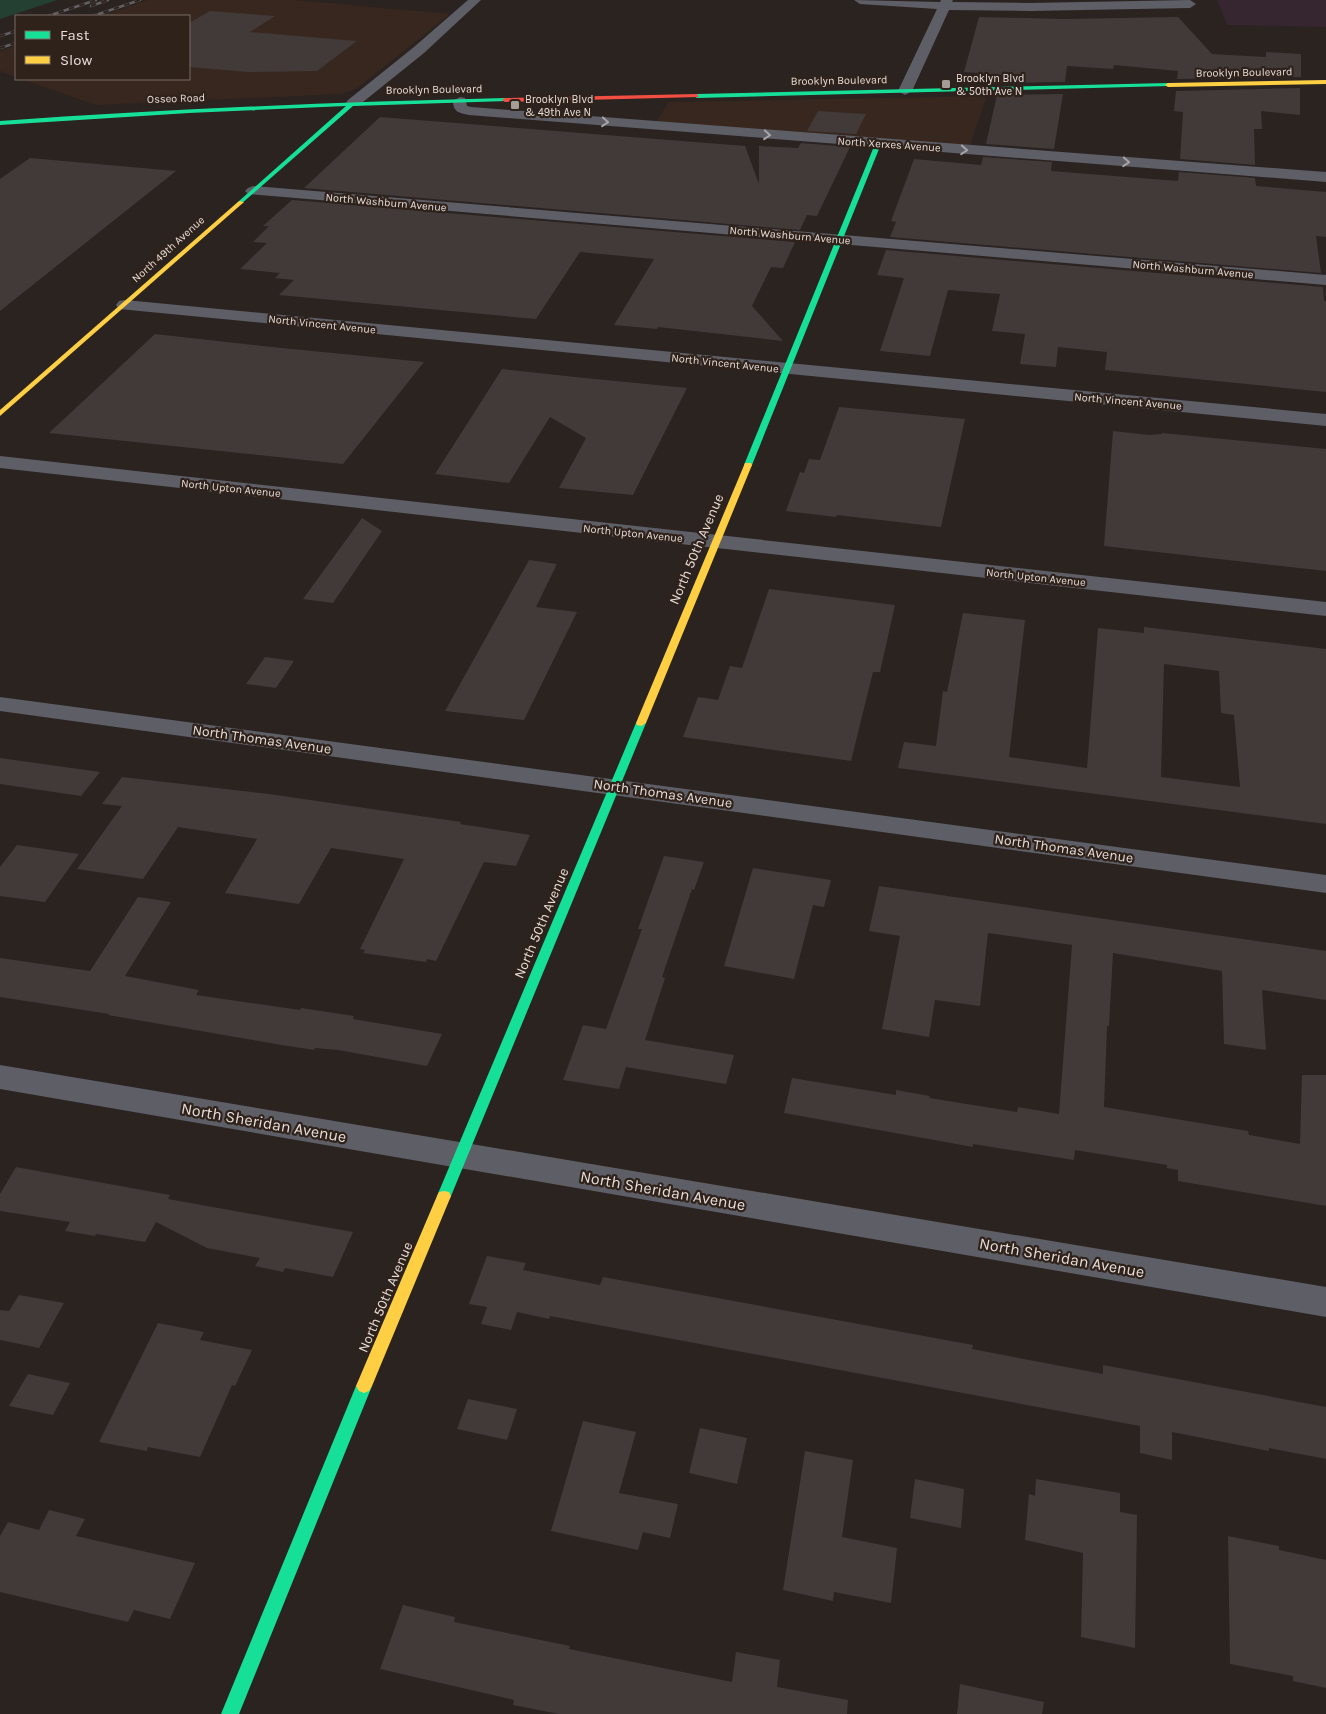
<svg xmlns="http://www.w3.org/2000/svg" width="1326" height="1714" font-family="Karla,sans-serif">
<rect width="100%" height="100%" fill="#2a2320"/>
<g fill="#37271e">
<path d="M148,0H296L450,14L359,87L343,94L96,105L21,79H189V16H101Z"/>
<path d="M16,46V77L0,71V51Z"/>
<path d="M987,96L970,145L655,123L669,102Z"/>
</g>
<path fill="#35262f" d="M1217,0H1326V27L1227,25Z"/>
<path fill="#234033" d="M0,0H57L0,19Z"/>
<g fill="#413a39" fill-rule="evenodd">
<path d="M210,11L275,16L250,32L357,41L317,71L248,72L189,67V23Z"/>
<path d="M979,17L1064,19L1178,17L1212,54L1266,57V52L1301,54V77L1177,79L1178,71L1114,65L1113,69L1067,66L1065,82L1000,83L1002,75L964,72Z"/>
<path d="M1300,88V115L1261,111L1262,129H1254L1255,165L1180,159L1183,112L1174,111L1176,91Z"/>
<path d="M1063,94L1054,149L986,144L997,95Z"/>
<path d="M818,111L866,114L856,134L807,131Z"/>
<path d="M380,117L745,146L759,184V146L798,148L801,143L850,147L817,216L807,215L800,230L304,188Z"/>
<path d="M983,157L1052,162L1051,171L1178,181L1179,172L1255,178L1256,186L1326,192V237L1316,236L1321,273L890,237L896,222L891,221L914,159L981,165Z"/>
<path d="M30,158L176,171L0,311V179Z"/>
<path d="M292,200L795,242L783,268L771,267L752,306L783,341L658,327L657,329L614,325L654,259L580,252L536,319L279,295L294,280L275,278L280,273L240,269L267,243L253,242L269,226H263Z"/>
<path d="M886,250L1323,287L1324,301H1326V392L1105,370L1107,352L1058,347L1056,367L1020,364L1025,334L992,331L1000,294L948,290L930,356L880,351L904,278L877,275Z"/>
<path d="M155,334L262,346L424,362L343,464L49,433Z"/>
<path d="M502,369L575,377L687,388L633,495L559,488L586,438L550,417L509,483L435,474Z"/>
<path d="M839,407L965,419L941,527L837,515L836,517L786,511L800,472L804,473L809,459L820,460Z"/>
<path d="M1113,431L1149,435L1162,434V433L1326,449V571L1104,546Z"/>
<path d="M362,518L382,531L333,603L303,599Z"/>
<path d="M529,560L557,564L536,607L577,612L524,720L445,711Z"/>
<path d="M769,589L895,605L880,672H873L851,761L683,737L698,697L718,700L730,666L742,668Z"/>
<path d="M963,613L1025,620L1009,757L1087,768L1098,628L1144,633V627L1326,649V824L898,768L904,742L936,746L943,691L947,692ZM1164,664L1219,671L1221,713L1234,715L1240,787L1161,777Z"/>
<path d="M265,657L294,661L276,688L246,684Z"/>
<path d="M0,758L100,772L81,796L0,784Z"/>
<path d="M122,777L269,794L461,822L460,824L530,835L516,866L484,862L436,961L427,959L426,962L363,953L365,950L360,949L404,859L331,848L299,904L225,893L257,839L178,827L143,879L77,869L122,806L102,804Z"/>
<path d="M17,845L79,854L45,902L0,896V867Z"/>
<path d="M664,856L704,862L694,890L692,889L662,977L665,978L645,1040L734,1055L726,1084L626,1067L619,1089L563,1080L583,1025L606,1029L642,929H638Z"/>
<path d="M753,868L831,880L824,907L813,905L794,979L724,966Z"/>
<path d="M879,886L1326,951V1000L1262,990L1266,1050L1224,1044L1222,971L1113,953L1109,1026H1107L1104,1107L1248,1131L1249,1135L1300,1144L1302,1075H1326V1206L1178,1181V1170L1167,1168V1165L1075,1150L1074,1160L973,1144V1147L784,1113L792,1078L896,1095V1090L930,1096L929,1098L1017,1112L1018,1107L1059,1114L1072,945L988,933L980,1006L935,1000L929,1037L882,1029L900,936L869,931Z"/>
<path d="M138,897L171,902L125,976L199,990L196,995L300,1010L301,1008L354,1016L353,1019L442,1034L427,1066L338,1050L315,1048L314,1050L282,1045L108,1015L109,1014L0,997V958L90,971Z"/>
<path d="M16,1167L170,1195L168,1199L353,1232L333,1277L285,1268L283,1272L255,1266L260,1258L207,1248L156,1222L145,1242L96,1234L95,1236L65,1231L70,1222L0,1211V1194Z"/>
<path d="M487,1256L526,1263L523,1270L600,1285L603,1277L973,1345L972,1349L1103,1374V1365L1326,1407V1459L1269,1448V1451L1172,1432V1460L1140,1453V1426L550,1316L549,1319L517,1312L511,1330L481,1324L487,1307L469,1304Z"/>
<path d="M19,1295L64,1303L39,1348L0,1340V1310L9,1311Z"/>
<path d="M158,1323L204,1332L200,1340L252,1350L235,1386L232,1385L200,1457L148,1447L147,1451L99,1442Z"/>
<path d="M28,1374L70,1383L53,1415L9,1406Z"/>
<path d="M468,1399L517,1409L507,1440L457,1429Z"/>
<path d="M583,1421L636,1432L619,1493L678,1504L670,1538L643,1532L638,1550L551,1531Z"/>
<path d="M700,1428L747,1438L737,1484L689,1473Z"/>
<path d="M805,1451L853,1460L842,1537L897,1548L891,1603L834,1592L833,1601L783,1590Z"/>
<path d="M915,1479L964,1489L961,1528L910,1518Z"/>
<path d="M1036,1479L1120,1493V1512L1137,1515L1135,1648L1081,1637L1083,1553L1025,1540L1029,1494L1035,1496Z"/>
<path d="M49,1510L85,1519L76,1536L195,1563L170,1619L134,1610L128,1622L0,1592V1536L8,1522L39,1530Z"/>
<path d="M1228,1536L1279,1546V1550L1326,1560V1688L1293,1681V1676L1230,1664Z"/>
<path d="M403,1605L455,1617L454,1622L570,1646L569,1649L732,1682L736,1652L780,1660L777,1687L848,1700L847,1714H559L513,1705L514,1700L380,1669Z"/>
<path d="M960,1684L1044,1702L1042,1714H957Z"/>
</g>
<g fill="none" stroke-linecap="round" stroke-linejoin="round">
<g fill="#5e5e67" fill-rule="evenodd">
<path d="M468,0H481L424,53L358,106H348L346,103L348,100L414,47Z"/>
<path d="M854,0L940,2L941,0H953L952,2L1030,3L1190,0L1196,4L1190,8L1030,11L949,10L912,91L905,95L898,91L937,9L860,4Z"/>
<path d="M460,97L465,98L467,106L471,107L1326,172V182L469,115C459,113 453,112 453,101Z"/>
<path d="M253,186L1326,275V285L248,194L245,191L248,188Z"/>
<path d="M125,300L1326,414V426L119,309L116,305L119,301Z"/>
<path d="M0,456L1326,602V616L0,468Z"/>
<path d="M0,697L1326,875V893L0,711Z"/>
<path d="M0,1065L1326,1287V1317L0,1089Z"/>
</g>
<g fill="#16e098" fill-rule="evenodd">
<path d="M1168,83L1170,86L697,98L694,96L697,94Z"/>
<path d="M505,98L507,101L353,106L241,204L239,203V201L346,106L189,113L0,125V121C169,109 336,102 505,98Z"/>
<path d="M878,142L881,144L752,465L751,467H745L744,465L875,144Z"/>
<path d="M641,720L646,723L451,1196L449,1200L444,1201L439,1200L437,1196L636,723Z"/>
<path d="M364,1379L369,1381L372,1386L239,1714H221L356,1386L359,1381Z"/>
</g>
<g fill="#ffcf43" fill-rule="evenodd">
<path d="M1326,80V84L1168,87L1165,85L1168,83Z"/>
<path d="M239,201L244,202L0,416V410Z"/>
<path d="M745,463H751L752,465L646,723L641,726L637,725L636,723Z"/>
<path d="M444,1191L449,1192L451,1196L372,1386L369,1391L364,1393L359,1391L356,1386L437,1196L439,1192Z"/>
</g>
<path fill="#f24e42" fill-rule="evenodd" d="M697,94L699,97L505,102L502,100L505,98Z"/>
<defs>
<g id="rail">
<path d="M91,6L108,0"/>
<path d="M48,16L96,0"/>
<path d="M93,16L140,0"/>
<path d="M0,36L16,31"/>
<path d="M0,48L16,43"/>
</g>
</defs>
<use href="#rail" stroke="#625f63" stroke-width="2.5"/>
<use href="#rail" stroke="#2f221b" stroke-width="2" stroke-dasharray="5.5" stroke-linecap="butt"/>
</g>
<defs><path id="oneway-chevron" d="M-2-3.5L2.5 0L-2 3.5" fill="none" stroke-width="1.6" stroke-linecap="round" stroke-linejoin="round" transform="scale(1.25)"/></defs>
<g stroke="#a9a4a6">
<use href="#oneway-chevron" transform="translate(605 122) rotate(5)"/>
<use href="#oneway-chevron" transform="translate(767 135) rotate(5)"/>
<use href="#oneway-chevron" transform="translate(964 150) rotate(4)"/>
<use href="#oneway-chevron" transform="translate(1126 162) rotate(4)"/>
</g>
<g fill="#a59c98" stroke="#2f221b" stroke-width="2">
<rect x="941" y="79" width="10" height="10" rx="2.5"/>
<rect x="510" y="100" width="10" height="10" rx="2.5"/>
</g>
<g text-anchor="middle" stroke-width="4.5" stroke-linejoin="round" paint-order="stroke">
<g font-size="11" fill="#e7ddd9" stroke="#2f221b">
<text transform="translate(1244 72) rotate(-1)" y="4">Brooklyn Boulevard</text>
<text transform="translate(839 80) rotate(-1)" y="4">Brooklyn Boulevard</text>
<text transform="translate(434 89) rotate(-1)" y="4">Brooklyn Boulevard</text>
<text transform="translate(176 98) rotate(-2)" y="4">Osseo Road</text>
<text transform="translate(889 144) rotate(4)" y="4">North Xerxes Avenue</text>
<text transform="translate(386 202) rotate(5)" y="4">North Washburn Avenue</text>
<text transform="translate(790 235) rotate(5)" y="4">North Washburn Avenue</text>
<text transform="translate(168 249) rotate(-42)" y="4">North 49th Avenue</text>
<text transform="translate(1193 269) rotate(5)" y="4">North Washburn Avenue</text>
<text transform="translate(322 324) rotate(6)" y="4">North Vincent Avenue</text>
<text transform="translate(725 363) rotate(6)" y="4">North Vincent Avenue</text>
<text transform="translate(1128 401) rotate(5)" y="4">North Vincent Avenue</text>
<text transform="translate(231 488) rotate(6)" y="4">North Upton Avenue</text>
<text transform="translate(633 533) rotate(6)" y="4">North Upton Avenue</text>
<text transform="translate(1036 577) rotate(6)" y="4">North Upton Avenue</text>
</g>
<g font-size="11" fill="#e7ddd9" stroke="#2f221b" text-anchor="start">
<text x="956" y="82">Brooklyn Blvd<tspan x="956" dy="13">&amp; 50th Ave N</tspan></text>
<text x="525" y="103">Brooklyn Blvd<tspan x="525" dy="13">&amp; 49th Ave N</tspan></text>
</g>
<g font-size="14" fill="#e7ddd9" stroke="#2f221b">
<text transform="translate(696 549) rotate(-67)" y="5">North 50th Avenue</text>
<text transform="translate(262 739) rotate(8)" y="5">North Thomas Avenue</text>
<text transform="translate(663 793) rotate(8)" y="5">North Thomas Avenue</text>
<text transform="translate(1064 848) rotate(8)" y="5">North Thomas Avenue</text>
<text transform="translate(541 923) rotate(-67)" y="5">North 50th Avenue</text>
<text transform="translate(385 1297) rotate(-67)" y="5">North 50th Avenue</text>
</g>
<g font-size="16" fill="#e7ddd9" stroke="#2f221b">
<text transform="translate(264 1122) rotate(10)" y="6">North Sheridan Avenue</text>
<text transform="translate(663 1190) rotate(10)" y="6">North Sheridan Avenue</text>
<text transform="translate(1062 1257) rotate(10)" y="6">North Sheridan Avenue</text>
</g>
</g>
<rect x="15" y="15" width="175" height="65" fill="#2f221b" stroke="#796d67"/>
<rect x="25" y="31" width="25" height="8" fill="#16e098" stroke="#796d67"/>
<text x="60" y="40" font-size="15" fill="#e7ddd9">Fast</text>
<rect x="25" y="56" width="25" height="8" fill="#ffcf43" stroke="#796d67"/>
<text x="60" y="65" font-size="15" fill="#e7ddd9">Slow</text>
</svg>
